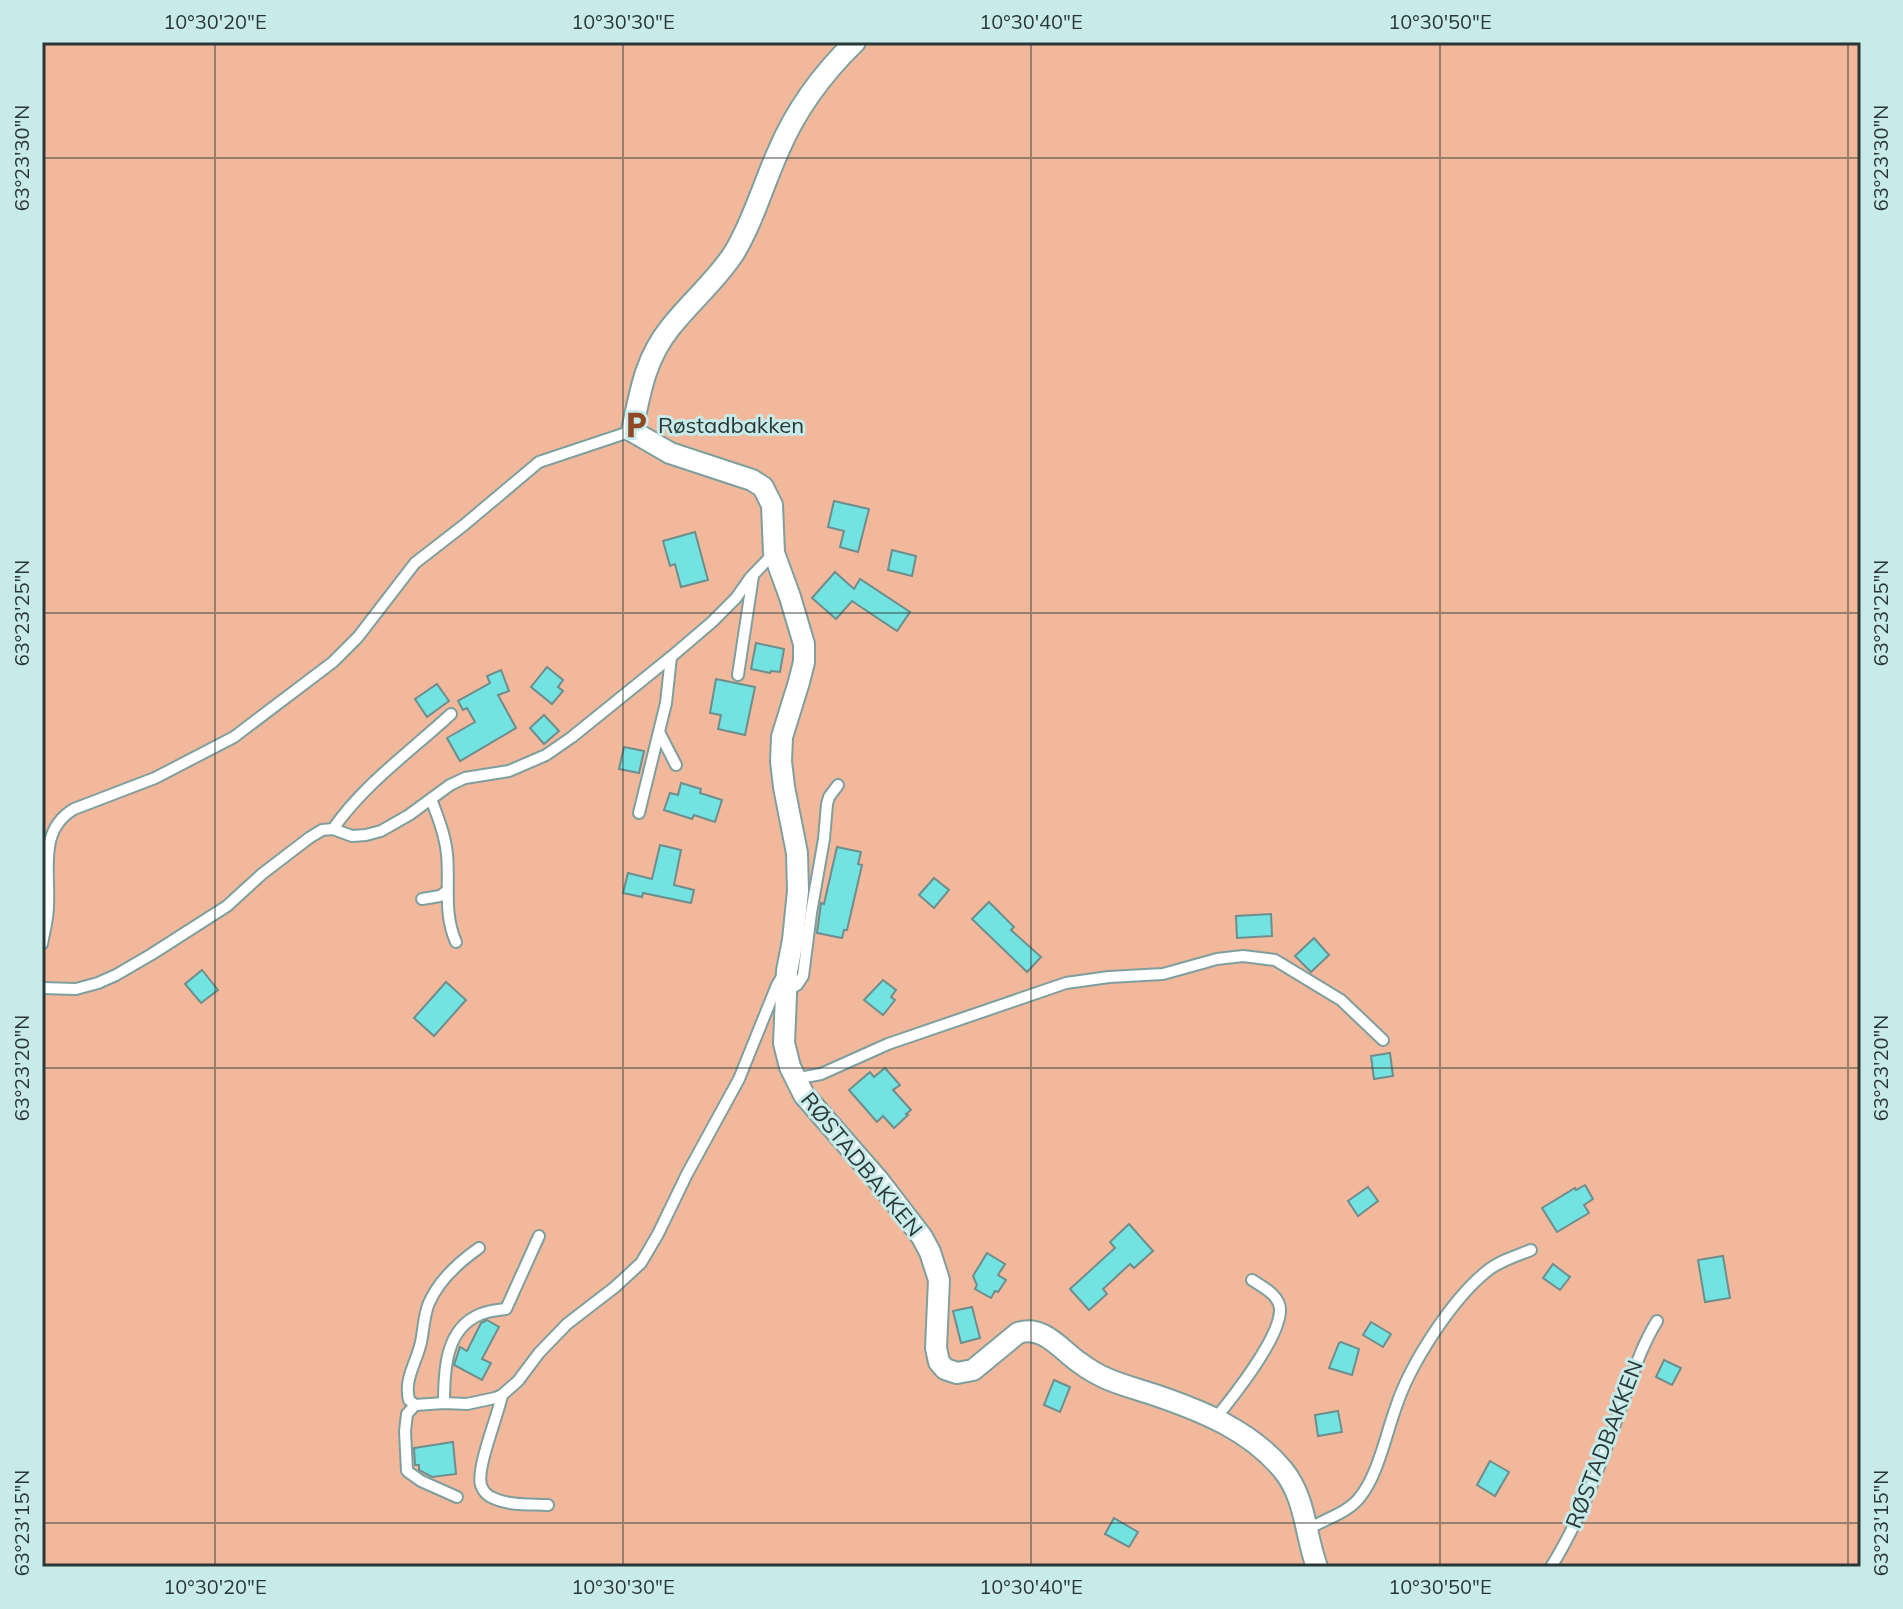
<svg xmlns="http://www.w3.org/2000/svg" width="1903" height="1609" font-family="Mulish,sans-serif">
<rect width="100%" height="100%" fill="#c8ebea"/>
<rect fill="#f2b89c" x="42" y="42" width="1819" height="1525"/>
<g fill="#73e3e1" stroke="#6d8e8d" stroke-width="2">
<path d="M834,501L869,509L858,552L840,547L844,531L828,527Z"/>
<path d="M695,532L708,580L681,587L675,564L670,566L663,541Z"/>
<path d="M892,550L916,556L912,576L888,570Z"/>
<path d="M835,572L854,589L860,579L910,612L897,631L852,601L836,619L812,598Z"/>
<path d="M756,643L784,649L780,672L771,671L770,673L751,669Z"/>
<path d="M547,667L563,680L558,687L563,691L552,704L531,687Z"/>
<path d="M501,670L509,691L498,695L516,728L460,761L447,738L475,722L467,708L463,710L458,701L490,683L487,676Z"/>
<path d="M716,679L755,687L745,735L718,729L721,715L710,713Z"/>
<path d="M437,684L449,701L427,717L415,699Z"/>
<path d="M544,715L559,731L544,744L530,728Z"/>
<path d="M624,747L644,751L639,773L619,769Z"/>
<path d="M681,783L701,789L700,793L722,800L715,822L694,815L692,819L664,810L670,793L678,795Z"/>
<path d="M660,845L681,850L674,885L694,890L691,903L643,893L642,897L623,893L628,873L652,879Z"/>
<path d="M837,847L861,852L858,864L862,865L847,930H844L842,938L817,933L821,903L824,904Z"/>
<path d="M934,878L949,890L934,908L919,895Z"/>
<path d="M989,902L1014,927L1011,930L1041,957L1027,972L972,919Z"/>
<path d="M1271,914L1272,936L1237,938L1236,916Z"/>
<path d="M1314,938L1329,955L1311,972L1295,956Z"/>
<path d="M202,970L218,990L201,1003L185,984Z"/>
<path d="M883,980L896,990L891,997L895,1000L883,1015L864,1000Z"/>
<path d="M446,982L466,1000L434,1036L414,1018Z"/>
<path d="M1390,1053L1393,1076L1374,1079L1371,1056Z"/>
<path d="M885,1068L900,1085L893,1090L911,1110L906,1114L908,1115L894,1128L883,1116L877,1122L849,1090L870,1072L874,1077Z"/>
<path d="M1585,1185L1593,1199L1584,1205L1589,1213L1557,1232L1542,1208L1575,1188L1576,1190Z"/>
<path d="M1368,1187L1378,1201L1358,1216L1348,1201Z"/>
<path d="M1129,1224L1153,1251L1134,1268L1130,1264L1103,1289L1107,1294L1089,1310L1070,1289L1115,1248L1110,1242Z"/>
<path d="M987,1253L1005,1264L998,1275L1006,1280L998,1292L995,1291L991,1298L975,1289L977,1285L973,1276Z"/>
<path d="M1723,1256L1730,1298L1705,1302L1698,1260Z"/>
<path d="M1553,1264L1570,1277L1560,1290L1543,1278Z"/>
<path d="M972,1307L980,1338L961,1343L953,1311Z"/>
<path d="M487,1320L499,1327L482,1359L491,1363L482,1380L454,1365L460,1347L467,1351L481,1323Z"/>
<path d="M1371,1322L1391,1334L1383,1347L1363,1335Z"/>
<path d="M1341,1342L1359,1349L1352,1375L1329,1368L1339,1343Z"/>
<path d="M1664,1360L1681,1368L1672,1385L1656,1377Z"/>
<path d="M1054,1380L1070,1387L1060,1412L1044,1405Z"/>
<path d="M1338,1411L1342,1432L1318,1436L1315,1415Z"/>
<path d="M453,1442L456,1474L432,1477L419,1470V1465H415L414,1448Z"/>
<path d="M1490,1461L1509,1472L1495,1496L1477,1485Z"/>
<path d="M1114,1518L1138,1532L1129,1547L1105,1534Z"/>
</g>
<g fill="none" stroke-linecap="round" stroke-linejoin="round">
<defs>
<g id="service">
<path d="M738,675L753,576"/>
<path d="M659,732L676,765"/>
<path d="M431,799C438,817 445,835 447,854C450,884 443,913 456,942"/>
<path d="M639,813L666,703L671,657"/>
<path d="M333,829C364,784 411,751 451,714"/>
<path d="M422,899L440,896L447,891"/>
<path d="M42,944C44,932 48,919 48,906C50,871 38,830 74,809L155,778L234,737L333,662L358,637L415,563L464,525L539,462L632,431"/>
<path d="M42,988L76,989L98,983L116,975L152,954L227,906L262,874L309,838L322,830L333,829L352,836L366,835L381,831L409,815L450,785L465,778L509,771L546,755L572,737L671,657L712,622L736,598L750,578L774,553"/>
<path d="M788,990L797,985L803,976L811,913L824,839L827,804L829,797L838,785"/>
<path d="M794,1079L821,1074L888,1044L1066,983L1109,977L1163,974L1217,959L1243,956L1275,960L1341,1000L1383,1040"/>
<path d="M502,1395C498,1416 476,1468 481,1485C483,1491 488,1496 493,1498C510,1506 531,1504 548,1505"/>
<path d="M444,1403C444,1371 445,1328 481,1314C488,1311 498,1310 506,1309L539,1236"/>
<path d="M415,1405L444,1403L467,1404L495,1398L502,1395L518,1381L539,1353L567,1324L615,1287L641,1263L658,1234L687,1174L739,1079L777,985L783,975"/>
<path d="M415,1405L409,1400C404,1380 415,1365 420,1346C424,1332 423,1317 429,1303C439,1280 459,1262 479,1248"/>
<path d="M415,1405L407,1414L405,1431L407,1471L421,1481L457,1497"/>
<path d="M1215,1419C1233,1397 1279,1339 1280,1311C1281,1296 1263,1287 1252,1280"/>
<path d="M1308,1529C1325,1519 1348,1513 1360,1497C1378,1475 1386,1434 1396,1407C1410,1364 1452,1299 1487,1271C1499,1261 1516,1256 1531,1250"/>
<path d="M1551,1567C1581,1519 1600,1465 1619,1413C1631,1381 1639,1350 1657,1321"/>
</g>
<path id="minor" d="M855,42C822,74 796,109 778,152C763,185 753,222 734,253C716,281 690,302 670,328C645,359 640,393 632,431L670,453L752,480L763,487L772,505L774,553L790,597L804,644V662L799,682L782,737L781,761L784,787L797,853L798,891L793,940L787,971L784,1043L790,1067L804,1095L879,1181L922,1237L930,1252L939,1280L936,1348L939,1362L945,1369L957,1373L973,1370L1018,1333C1043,1324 1061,1350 1080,1363C1104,1381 1125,1385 1152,1394C1200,1410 1250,1430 1283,1470C1306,1498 1305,1535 1317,1567"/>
</defs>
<use href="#service" stroke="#7e9f9e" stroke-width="14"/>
<use href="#minor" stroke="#7e9f9e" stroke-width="24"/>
<use href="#service" stroke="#fff" stroke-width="10"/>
<use href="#minor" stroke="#fff" stroke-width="20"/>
</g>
<path fill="none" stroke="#293736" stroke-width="2" stroke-opacity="0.45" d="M215,42V1567M623,42V1567M1031,42V1567M1440,42V1567M1848,42V1567M42,158H1861M42,613H1861M42,1068H1861M42,1523H1861"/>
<defs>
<symbol id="parking-bare" viewBox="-9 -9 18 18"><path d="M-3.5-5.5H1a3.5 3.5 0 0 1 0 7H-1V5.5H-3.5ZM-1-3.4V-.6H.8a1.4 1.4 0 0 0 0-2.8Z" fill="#904923" stroke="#c8ebea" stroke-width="2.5" paint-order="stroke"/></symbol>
</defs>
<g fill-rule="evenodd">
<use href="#parking-bare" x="616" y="405" width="40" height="40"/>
</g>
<g text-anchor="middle" stroke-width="6" stroke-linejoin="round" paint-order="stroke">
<g font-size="22" fill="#293736" stroke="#c8ebea" text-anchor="start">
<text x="658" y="433">Røstadbakken</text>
</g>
<g font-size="22" fill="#293736" stroke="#c8ebea">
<text transform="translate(862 1164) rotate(51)" y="8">RØSTADBAKKEN</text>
<text transform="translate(1604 1444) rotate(-69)" y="8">RØSTADBAKKEN</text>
</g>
</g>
<rect width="1903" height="1609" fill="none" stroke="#c8ebea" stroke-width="88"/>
<rect x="44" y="44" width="1815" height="1521" fill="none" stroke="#293736" stroke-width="3"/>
<g font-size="20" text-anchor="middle" fill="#293736">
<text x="215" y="29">10°30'20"E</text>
<text x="623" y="29">10°30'30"E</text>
<text x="1031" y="29">10°30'40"E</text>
<text x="1440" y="29">10°30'50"E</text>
<text transform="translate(22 158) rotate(-90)" y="7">63°23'30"N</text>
<text transform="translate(1881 158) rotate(-90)" y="7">63°23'30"N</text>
<text transform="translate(22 613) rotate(-90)" y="7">63°23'25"N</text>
<text transform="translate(1881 613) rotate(-90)" y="7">63°23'25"N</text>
<text transform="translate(22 1068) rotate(-90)" y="7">63°23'20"N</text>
<text transform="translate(1881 1068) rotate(-90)" y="7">63°23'20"N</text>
<text transform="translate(22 1523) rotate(-90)" y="7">63°23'15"N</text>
<text transform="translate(1881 1523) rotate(-90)" y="7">63°23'15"N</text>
<text x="215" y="1594">10°30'20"E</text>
<text x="623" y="1594">10°30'30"E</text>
<text x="1031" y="1594">10°30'40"E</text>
<text x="1440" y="1594">10°30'50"E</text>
</g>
</svg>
